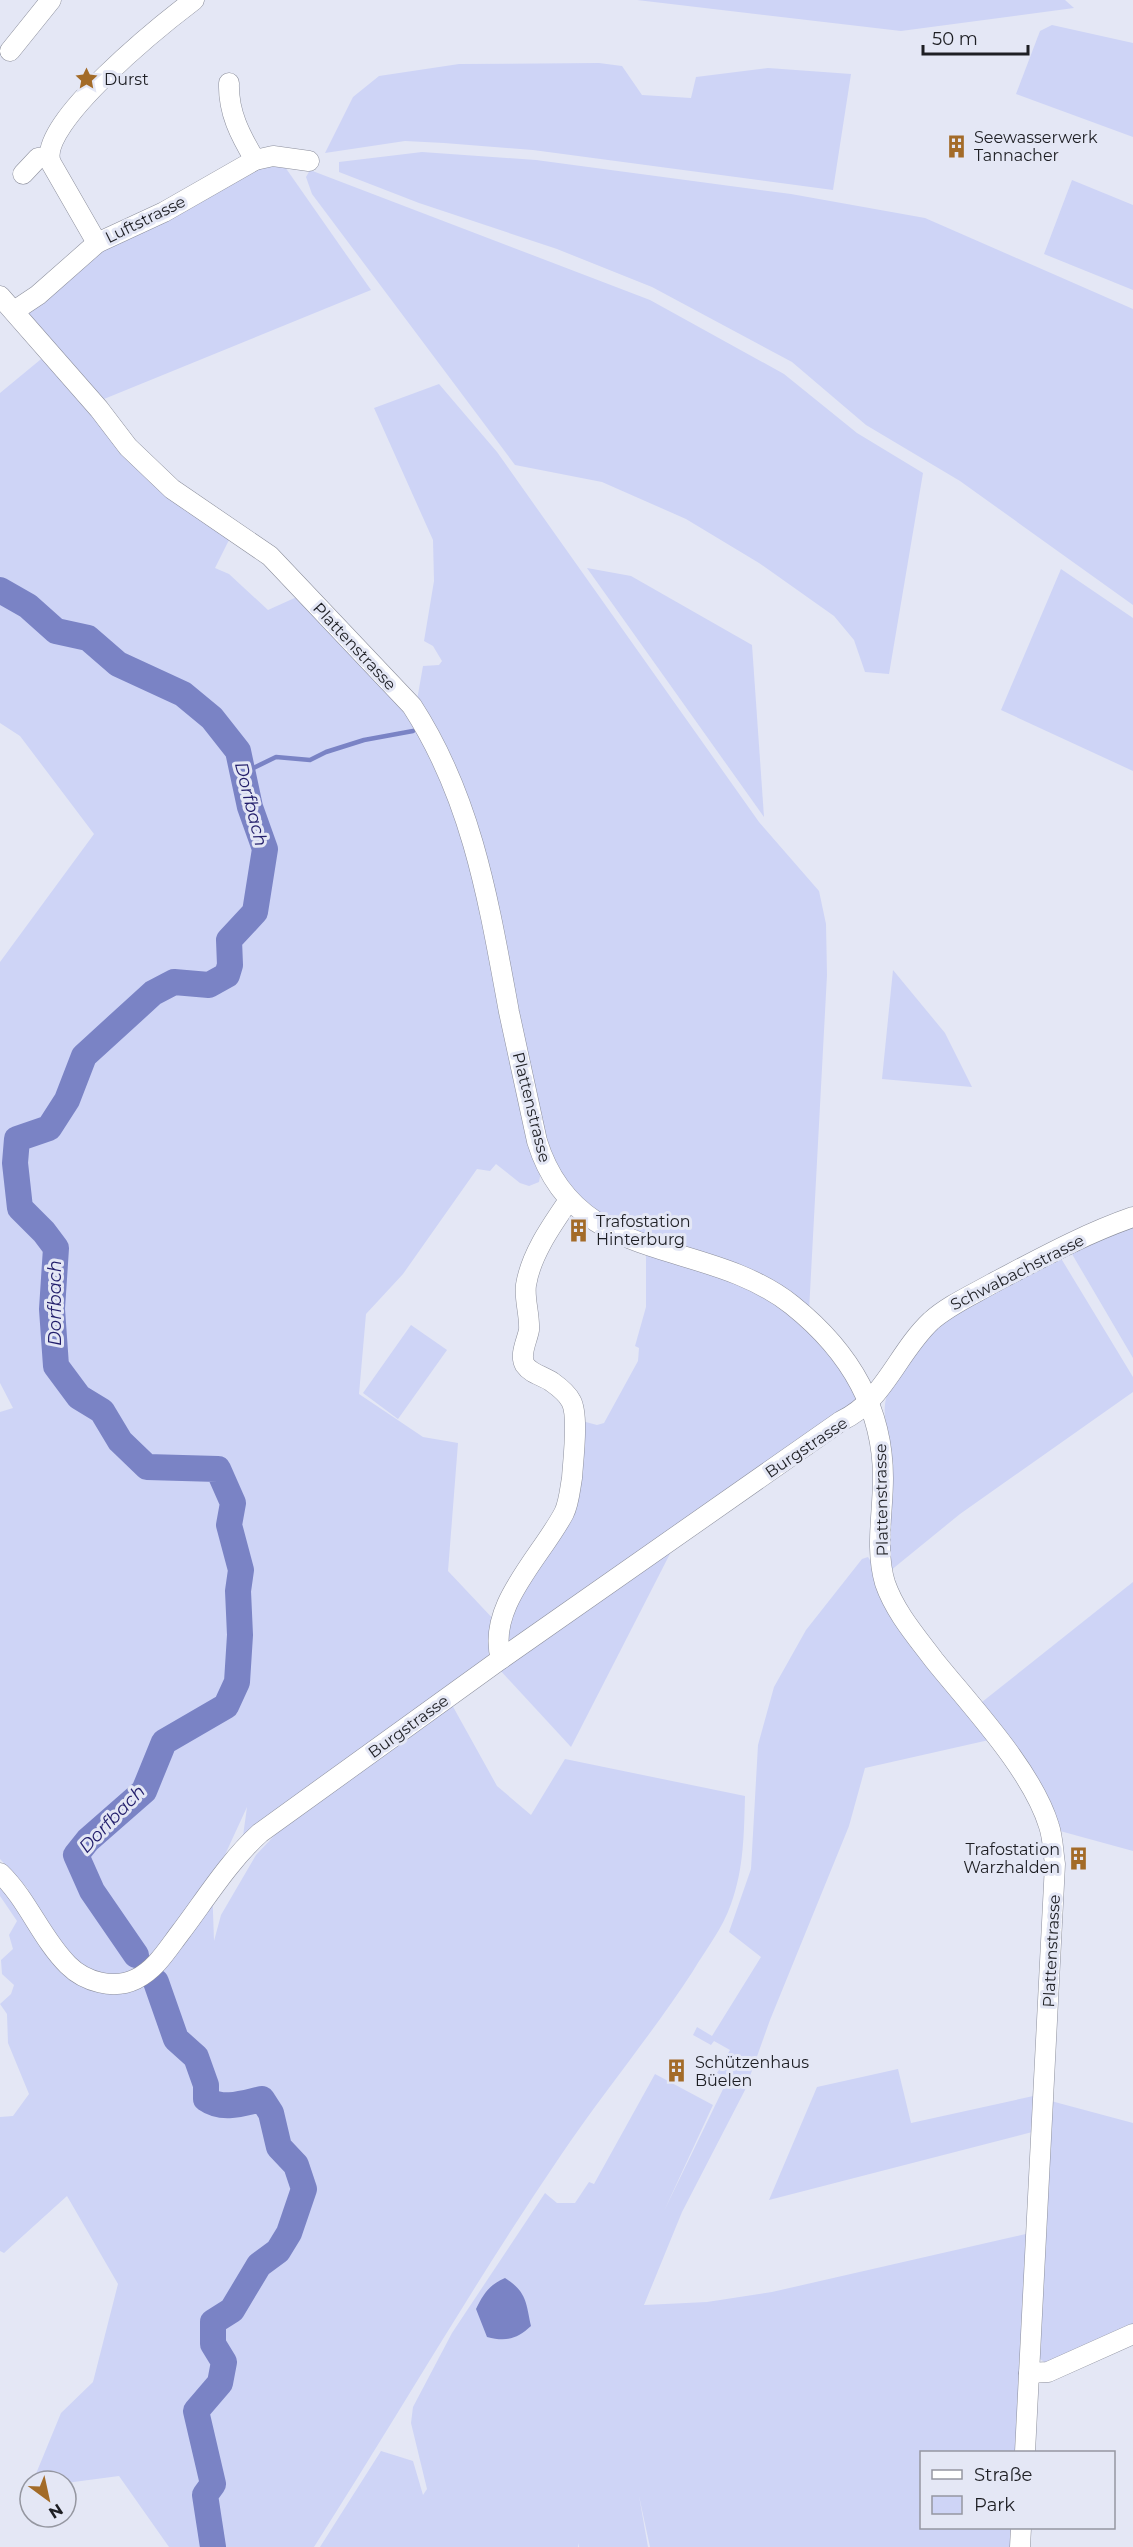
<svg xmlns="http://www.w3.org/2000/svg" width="1133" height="2547" font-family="Montserrat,sans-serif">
<rect width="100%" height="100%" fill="#e4e7f5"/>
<g fill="#ced4f6">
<path d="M637,0H1065L1074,8L901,31Z"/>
<path d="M1052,25L1133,43V137L1016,94L1040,31Z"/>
<path d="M599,63L622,66L642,95L691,98L696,77L768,68L851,74L833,190L533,150L444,143L405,141L325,153L353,97L379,76L459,64Z"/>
<path d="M422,152L536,160L791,194L925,218L1133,309V605L960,481L866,425L792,362L652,287L557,249L419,203L339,172V162Z"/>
<path d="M260,166L285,167L371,290L104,399L27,313L104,245Z"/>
<path d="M310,170L650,300L784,374L857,433L923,473L889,674L865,672L854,640L834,616L759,563L686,519L602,482L515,465L312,194L306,177Z"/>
<path d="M1072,180L1133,205V290L1044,254Z"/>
<path d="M46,355L231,536L215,568L229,574L268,610L299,596L408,712L422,733L462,830L541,1171L539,1182L529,1186L520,1183L496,1164L490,1171L477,1169L403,1274L366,1314L359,1394L423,1437L458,1443L448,1571L497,1623L492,1654L243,1836L247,1807L212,1883L214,1941L221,1915L256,1855L290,1819L451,1703L497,1786L531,1815L565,1759L745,1796C744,1832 744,1869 731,1904C723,1928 706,1949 693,1971C652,2034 603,2093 561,2155C474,2283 397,2417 314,2547H169L119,2476L66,2483L33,2481L61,2413L93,2382L118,2284L67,2196L4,2253L0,2251V2117L13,2116L29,2094L8,2043L7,2014L0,2004L11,1994L14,1985L2,1974L1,1960L13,1949L9,1935L17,1921L0,1896V1880L17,1898L28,1889L0,1859V1412L13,1408L0,1383V962L94,834L20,736L0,723V393Z"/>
<path d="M439,384L497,452L759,822L819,891L826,924L827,975L809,1311L623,1230L574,1196L544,1142L491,878L417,700L423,666L439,665L442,661L433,646L424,641L434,581L433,540L374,408Z"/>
<path d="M587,568L631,576L752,645L764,817Z"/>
<path d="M1061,569L1133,618V771L1001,710Z"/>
<path d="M893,970L945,1033L972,1087L882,1079Z"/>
<path d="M1133,1222V1358L1072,1254V1246Z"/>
<path d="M651,1252L771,1296L822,1341L857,1397L855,1403L507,1645L506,1618L543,1555L582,1421L597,1425L604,1423L638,1361L639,1348L635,1346L646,1307V1256Z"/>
<path d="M1059,1255L1133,1377V1392L960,1514L890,1571C887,1533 893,1496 892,1459C891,1436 880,1417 887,1395L932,1327Z"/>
<path d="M411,1325L447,1350L398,1419L363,1393Z"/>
<path d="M675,1544L571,1747L499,1669Z"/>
<path d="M868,1557L989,1740L865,1768L849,1826L770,2020L745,2090L682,2212L644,2305L707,2302L772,2292L1030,2233L1019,2452H922V2528H1015L1014,2547H650L639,2496L648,2547H579L578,2543V2547H320L381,2451L413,2461L423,2495L427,2489L411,2423L413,2407L452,2333L545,2193L557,2203H575L589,2182L594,2184L655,2074L713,2105L664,2211L725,2085L734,2082L717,2073L730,2050L714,2041L711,2045L693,2035L697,2027L712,2036L761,1957L729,1932L751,1869L758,1745L774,1687L806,1630L862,1559Z"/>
<path d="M1133,1582V1851L1060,1831L981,1707L982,1702Z"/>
<path d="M898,2069L911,2123L1038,2095L1036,2131L769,2200L817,2087Z"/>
<path d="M1051,2101L1133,2123V2329L1046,2363L1037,2357Z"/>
</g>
<path fill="#7a83c5" d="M505,2278C527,2292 526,2303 531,2326C517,2339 506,2342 487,2337L476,2309C484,2293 489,2285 505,2278Z"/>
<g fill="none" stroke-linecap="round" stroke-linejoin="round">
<path stroke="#7a83c5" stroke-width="4.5" d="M243,773L276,757L310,760L326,752L364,740L413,731"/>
<g stroke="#7a83c5" stroke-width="26">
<path d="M0,590L28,606L56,631L88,638L118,664L183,694L212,718L238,751L250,807L265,849L255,912L229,940L230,965L227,975L209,985L174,982L153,993L84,1056L67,1100L49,1128L17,1139L15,1163L20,1208L44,1232L56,1248L52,1309L56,1366L79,1397L102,1411L120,1441L147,1467L218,1469L233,1503L229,1525L241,1570L238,1591L240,1635L237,1682L226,1706L164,1742L144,1791L88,1840L76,1855L92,1891L136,1955"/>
<path d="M156,1982L176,2039L196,2057L206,2085V2099C223,2111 244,2103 262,2099L271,2113L279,2147L296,2165L304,2189L289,2233L278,2251L259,2265L232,2310L213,2322V2344L224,2362L220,2383L196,2411L213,2484L205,2495L213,2547"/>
</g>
<defs>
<g id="minor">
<path d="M10,51L51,0"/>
<path d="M229,83C228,112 240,135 255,160"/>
<path d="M23,174L38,158L48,157"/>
<path d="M97,243L51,163C35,125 165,22 194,0"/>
<path d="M0,296L99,409L128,447L172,489L270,556L412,706C473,800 489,904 509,1012C518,1055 528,1098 537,1141C576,1268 705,1236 792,1305C847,1349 883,1406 883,1478C883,1513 875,1549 885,1583C895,1612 916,1636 934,1660C971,1706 1032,1770 1049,1826C1053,1838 1053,1851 1055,1864L1025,2452"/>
<path d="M14,311L38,295L97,243L164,212L255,160L273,156L309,161"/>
<path d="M501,1659C486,1607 541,1557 564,1513C569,1503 570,1489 572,1478C573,1461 579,1415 571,1401C567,1393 559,1387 552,1382C544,1376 531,1374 525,1365C519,1355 527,1341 529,1330C530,1315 524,1299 526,1285C531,1254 552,1225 569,1200"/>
<path d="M0,1873C28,1900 41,1938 68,1965C85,1982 114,1990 136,1979C156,1969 167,1950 180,1933C205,1900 229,1861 260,1833L501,1659L841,1421C884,1401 897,1353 931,1321C949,1305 972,1295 993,1283C1039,1259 1084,1234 1133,1217"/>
<path d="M1029,2373L1048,2372L1133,2334"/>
<path d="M1020,2547L1021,2528"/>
</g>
</defs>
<use href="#minor" stroke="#8c8f9c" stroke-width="21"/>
<use href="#minor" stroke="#fff" stroke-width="20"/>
</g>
<defs>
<symbol id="sight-bare" viewBox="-9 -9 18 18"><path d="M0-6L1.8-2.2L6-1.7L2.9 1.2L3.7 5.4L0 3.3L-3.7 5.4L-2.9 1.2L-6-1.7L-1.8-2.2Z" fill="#a36b28" stroke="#e4e7f5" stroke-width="2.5" paint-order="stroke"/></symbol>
<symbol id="building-bare" viewBox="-9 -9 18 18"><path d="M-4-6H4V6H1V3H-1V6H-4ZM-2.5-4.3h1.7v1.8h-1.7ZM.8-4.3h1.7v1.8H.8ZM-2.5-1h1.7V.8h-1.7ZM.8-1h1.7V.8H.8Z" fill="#a36b28" stroke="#e4e7f5" stroke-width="2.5" paint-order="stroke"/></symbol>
</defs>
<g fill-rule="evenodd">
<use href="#sight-bare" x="70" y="62" width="33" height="33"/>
<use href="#building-bare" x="940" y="130" width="33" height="33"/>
<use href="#building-bare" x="562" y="1214" width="33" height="33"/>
<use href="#building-bare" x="1062" y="1842" width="33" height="33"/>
<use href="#building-bare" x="660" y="2054" width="33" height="33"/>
</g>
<g text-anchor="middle" stroke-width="6" stroke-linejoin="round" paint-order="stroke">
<g font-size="16" fill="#1e1f24" stroke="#e4e7f5" text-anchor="start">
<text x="104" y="85">Durst</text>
<text x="974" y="143">Seewasserwerk<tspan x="974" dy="18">Tannacher</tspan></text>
<text x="596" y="1227">Trafostation<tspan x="596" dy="18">Hinterburg</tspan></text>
<text x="1060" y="1855" text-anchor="end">Trafostation<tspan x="1060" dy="18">Warzhalden</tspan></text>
<text x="695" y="2068">Schützenhaus<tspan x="695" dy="18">Büelen</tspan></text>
</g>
<g font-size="16" fill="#1e1f24" stroke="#e4e7f5">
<text transform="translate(145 219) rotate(-26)" y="6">Luftstrasse</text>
<text transform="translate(355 646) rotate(47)" y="6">Plattenstrasse</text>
<text transform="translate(532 1107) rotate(76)" y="6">Plattenstrasse</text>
<text transform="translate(1017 1272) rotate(-27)" y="6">Schwabachstrasse</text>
<text transform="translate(806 1447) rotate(-34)" y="6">Burgstrasse</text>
<text transform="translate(881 1500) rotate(-91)" y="6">Plattenstrasse</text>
<text transform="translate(408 1726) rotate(-36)" y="6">Burgstrasse</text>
<text transform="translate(1051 1951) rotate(-87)" y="6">Plattenstrasse</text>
</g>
<g font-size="18" font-style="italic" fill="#221e6b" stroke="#e4e7f5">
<text transform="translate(251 804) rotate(76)" y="6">Dorfbach</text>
<text transform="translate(55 1303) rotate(-90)" y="6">Dorfbach</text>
<text transform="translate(112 1819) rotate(-46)" y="6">Dorfbach</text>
</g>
</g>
<rect x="920" y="2451" width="195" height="78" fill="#e4e7f5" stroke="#9597a1" stroke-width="1.5"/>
<rect x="932" y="2470" width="30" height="9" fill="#ffffff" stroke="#9597a1" stroke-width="1.5"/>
<text x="974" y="2481" font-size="18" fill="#1e1f24">Straße</text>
<rect x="932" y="2496" width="30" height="18" fill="#ced4f6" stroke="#9597a1" stroke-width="1.5"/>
<text x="974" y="2511" font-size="18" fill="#1e1f24">Park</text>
<g transform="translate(48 2499) rotate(147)"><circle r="28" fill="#e4e7f5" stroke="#9597a1" stroke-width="1.5"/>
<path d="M0-4.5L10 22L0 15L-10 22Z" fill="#a36b28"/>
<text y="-9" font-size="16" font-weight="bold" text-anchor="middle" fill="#1e1f24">N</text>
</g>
<path d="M923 45v9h105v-9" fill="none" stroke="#1e1f24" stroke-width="3"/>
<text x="932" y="45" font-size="18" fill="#1e1f24" stroke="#e4e7f5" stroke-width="4.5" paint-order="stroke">50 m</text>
</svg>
